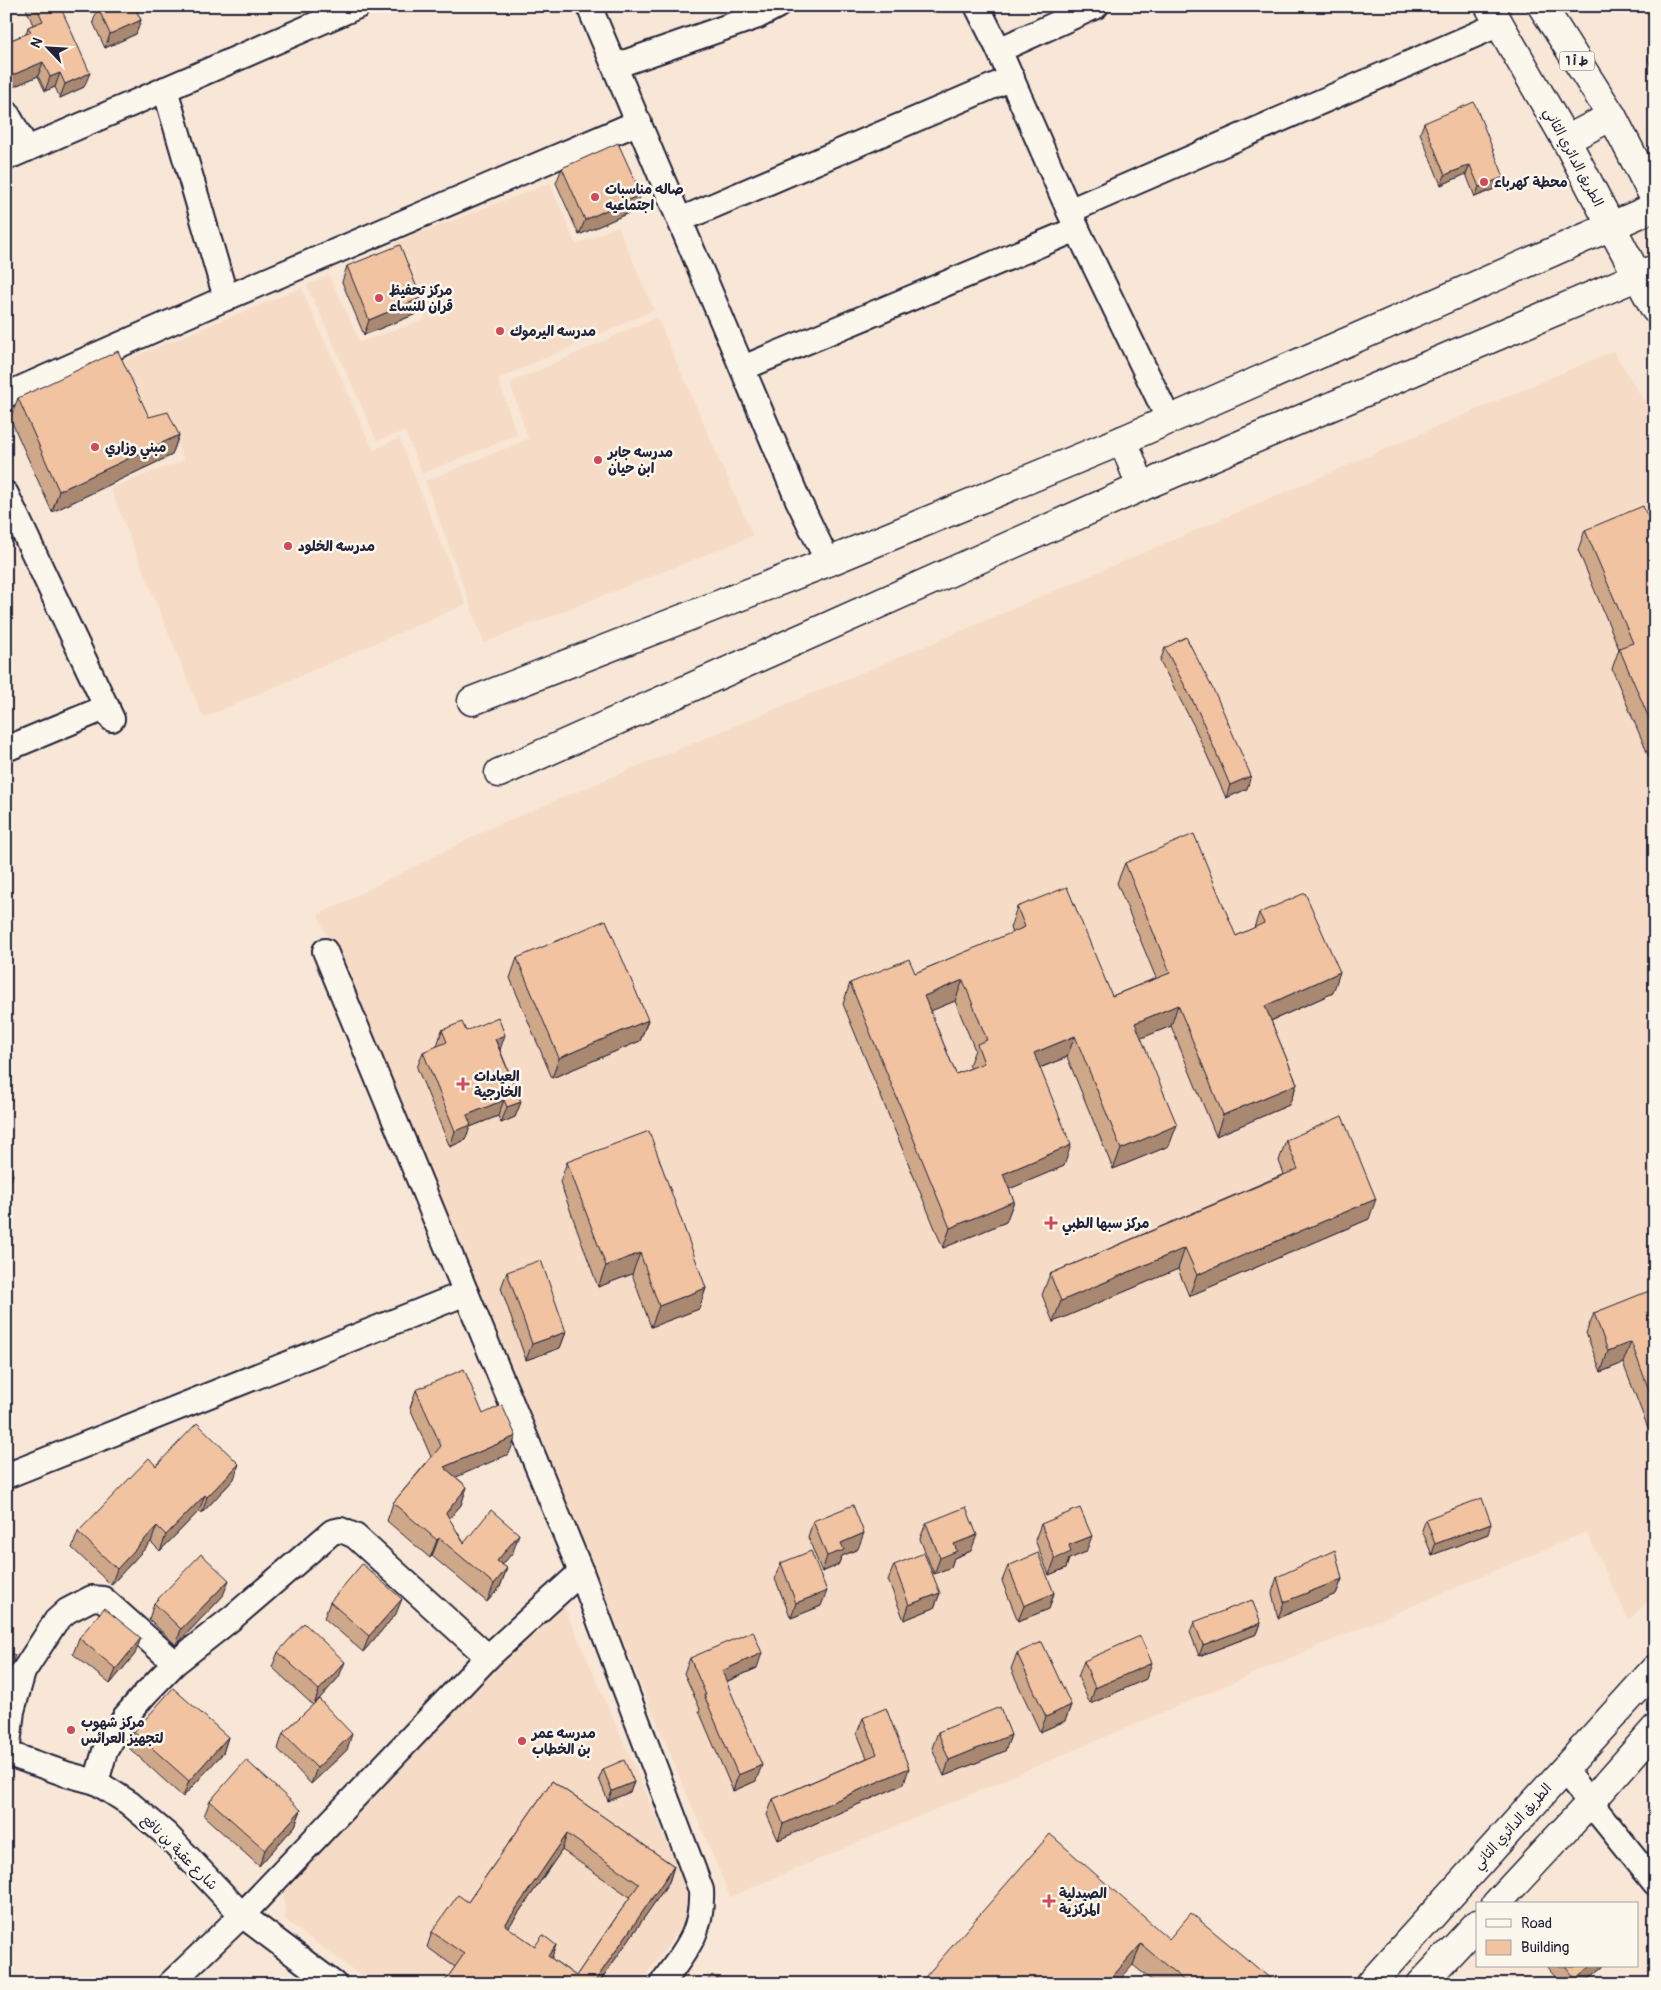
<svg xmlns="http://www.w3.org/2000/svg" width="1661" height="1990" font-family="Pangolin,'Playpen Sans Arabic',sans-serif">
<rect width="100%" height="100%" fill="#f8e7d6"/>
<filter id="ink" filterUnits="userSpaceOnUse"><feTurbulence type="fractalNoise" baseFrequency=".02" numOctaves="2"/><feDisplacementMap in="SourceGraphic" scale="10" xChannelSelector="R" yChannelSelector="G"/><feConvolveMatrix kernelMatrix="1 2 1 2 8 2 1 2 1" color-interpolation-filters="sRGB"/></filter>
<g filter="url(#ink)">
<g fill="#f6dcc6">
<path d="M550,183L576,245L618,226L654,310L498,379L517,435L422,474L405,431L377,441L307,285L329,275L360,342L426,319L394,243Z"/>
<path d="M301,288L373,450L399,438L466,604L203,718L110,488L184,460L165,421L148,427L116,364Z"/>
<path d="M657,317L753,536L484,643L425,481L528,439L510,383Z"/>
<path d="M1613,351L1655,418V1594L1629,1620L1586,1532L730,1897L318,915L490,828L961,631Z"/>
<path d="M560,1597L696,1907L640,1984H372L285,1920L283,1884Z"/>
</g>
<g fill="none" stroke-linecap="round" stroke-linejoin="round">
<defs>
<g id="minor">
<path d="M589,6L798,500L828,562"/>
<path d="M977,6L999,50L1077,229L1169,420"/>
<path d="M999,50L1096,6"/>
<path d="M615,66L758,16L777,6"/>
<path d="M165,89L226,298"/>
<path d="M6,112L27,149"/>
<path d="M6,158L358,6"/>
<path d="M1069,211L1500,24"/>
<path d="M680,220L1012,78"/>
<path d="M743,368L1077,229"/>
<path d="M6,395L226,298L639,122"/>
<path d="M6,494L112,719"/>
<path d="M6,749L107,707"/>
<path d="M325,951L581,1572L701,1890C703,1934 685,1950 662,1984"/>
<path d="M6,1476L466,1293"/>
<path d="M6,1753L66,1774L96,1782L129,1803L167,1835L242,1915L334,1984"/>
<path d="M7,1753L12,1711L23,1672L56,1621L67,1611L92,1598L103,1599L175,1663"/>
<path d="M1563,1769L1655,1883"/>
<path d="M96,1782L105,1751L125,1717L144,1695L175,1663L232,1618L332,1532L341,1530L355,1536L488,1657"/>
<path d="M170,1984L242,1915L488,1657L581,1572"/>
</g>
<g id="major">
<path d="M1611,226L1655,309"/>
<path d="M1123,440L1141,487"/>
<path d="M472,701L828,562L1123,440L1655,207"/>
<path d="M499,773L1141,487L1655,269"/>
<path d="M1496,1904L1590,1803L1655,1729"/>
<path d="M1370,1984L1655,1669"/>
<path d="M1421,1984L1477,1924"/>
</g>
<g id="highway">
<path d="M1489,6L1566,140L1611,226"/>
<path d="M1542,6L1612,116L1655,199"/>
<path d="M1566,140L1612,116"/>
</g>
</defs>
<use href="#minor" stroke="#22223b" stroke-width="28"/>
<use href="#major" stroke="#22223b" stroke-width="31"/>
<use href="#highway" stroke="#22223b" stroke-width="31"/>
<use href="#minor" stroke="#fbf7ec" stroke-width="24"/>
<use href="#major" stroke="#fbf7ec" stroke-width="28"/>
<use href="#highway" stroke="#fbf7ec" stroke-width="28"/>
</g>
<g fill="#cfa88a" stroke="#22223b" fill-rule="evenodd">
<path d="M25,6H60L84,87L60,98L55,87L45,91L38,76L6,90V42L26,34L28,27L33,25Z"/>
<path d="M98,6H134L141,20L136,34L105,48L93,22L98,7Z"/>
<path d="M1645,6H1655V34Z"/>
<path d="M1655,41V78L1648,59Z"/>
<path d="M1424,123L1501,186L1475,197L1466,174L1441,185L1420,133Z"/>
<path d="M562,168L641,194L635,210L579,235L556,183Z"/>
<path d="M347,266L416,314L364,335L342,282Z"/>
<path d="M18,398L149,417L179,435L172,455L52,512L10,418Z"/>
<path d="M1585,530L1655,534V771L1612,669L1619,649L1578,550Z"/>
<path d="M1165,648L1247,789L1226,798L1194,726L1160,661Z"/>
<path d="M1125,863L1236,936L1254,928L1259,913L1333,993L1271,1021L1297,1084L1289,1105L1216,1136L1171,1026L1141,1038L1169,1146L1113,1169L1067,1057L1040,1068L1064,1166L1009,1189L1014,1201L1006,1222L943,1248L843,1004L850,983L915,973L1012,933L1010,928L1017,907L1112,996L1156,978L1117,883ZM955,1001L975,1050L969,1065L971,1068L956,1074L930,1011Z"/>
<path d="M517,958L648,1020L640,1041L552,1078L510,978Z"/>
<path d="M442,1030L466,1031L500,1050L521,1102L515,1117L501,1123L498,1116L470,1127L465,1140L450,1147L417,1068L423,1052L437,1046Z"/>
<path d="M1286,1140L1369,1219L1189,1296L1178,1269L1053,1322L1042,1295L1050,1274L1284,1174L1279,1161Z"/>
<path d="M567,1162L706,1288L699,1309L651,1327L632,1274L598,1287L560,1182Z"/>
<path d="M507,1272L566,1332L560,1348L526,1360L501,1288Z"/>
<path d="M1655,1291V1446L1623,1363L1601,1372L1586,1333L1594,1313Z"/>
<path d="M416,1390L483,1414L509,1454L456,1477L467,1487L461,1505L449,1519L464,1543L513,1552L502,1565L507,1568L500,1587L487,1602L432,1556L430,1558L387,1521L393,1503L431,1457L410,1408Z"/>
<path d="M156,1466L234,1479L202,1513L199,1511L160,1551L151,1542L111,1585L72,1548L78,1532Z"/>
<path d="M1426,1519L1488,1534L1432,1555L1422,1530Z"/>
<path d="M813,1521L858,1549L842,1556L838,1565L822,1572L808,1537Z"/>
<path d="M926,1523L971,1551L954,1558L951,1567L934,1574L920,1539Z"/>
<path d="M1041,1524L1086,1552L1069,1559L1066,1568L1049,1575L1035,1540Z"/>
<path d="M781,1563L821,1606L791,1618L775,1579Z"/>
<path d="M894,1565L940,1593L934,1608L904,1620L888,1580Z"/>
<path d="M1008,1566L1054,1593L1049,1609L1018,1621L1002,1581Z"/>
<path d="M1277,1577L1342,1579L1336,1594L1278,1618L1272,1593Z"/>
<path d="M223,1596L176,1645L149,1619L154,1603Z"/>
<path d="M330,1602L396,1614L363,1652L324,1618Z"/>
<path d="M1194,1622L1261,1623L1257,1634L1199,1656L1190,1632Z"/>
<path d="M79,1638L135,1654L110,1684L73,1654Z"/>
<path d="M278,1652L339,1677L319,1699L347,1750L311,1784L278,1749L283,1733L313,1705L272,1667Z"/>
<path d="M1017,1653L1071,1705L1065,1721L1040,1732L1011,1669Z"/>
<path d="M690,1658L757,1668L726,1682L756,1781L733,1791L699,1711L700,1709L684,1673Z"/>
<path d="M1084,1661L1146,1679L1090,1704L1078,1677Z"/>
<path d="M863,1718L904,1784L778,1840L767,1815L773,1799L867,1758L857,1733Z"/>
<path d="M134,1732L228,1737L223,1753L183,1797L129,1748Z"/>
<path d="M938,1732L1011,1735L1005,1751L944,1776L932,1748Z"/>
<path d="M603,1769L634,1782L630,1792L608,1801L599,1779Z"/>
<path d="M552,1781L674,1866L669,1882L598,1984H443L455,1967L427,1947L432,1932L468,1902ZM562,1850L630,1897L576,1976L551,1958L556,1945L535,1946L508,1928Z"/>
<path d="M210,1801L301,1810L295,1826L259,1866L204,1816Z"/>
<path d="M1169,1939L1277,1984H1156L1133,1965L919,1984Z"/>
<path d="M1655,1958V1977L1650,1971Z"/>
<path d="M1546,1966H1604L1583,1984H1561Z"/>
</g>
<g fill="#a98871" stroke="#22223b">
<path d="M141,20L136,34L105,48L110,34Z"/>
<path d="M43,62L38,76L6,90V82L8,77Z"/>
<path d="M60,73L55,87L45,91L50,77Z"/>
<path d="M90,73L84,87L60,98L65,84Z"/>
<path d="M1470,165L1466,174L1441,185L1445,175Z"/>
<path d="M1504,177L1501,186L1475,197L1479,187Z"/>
<path d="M641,194L635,210L579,235L585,220Z"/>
<path d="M421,298L416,314L364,335L369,320Z"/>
<path d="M179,435L172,455L52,512L59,491Z"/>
<path d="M1251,776L1247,789L1226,798L1230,785Z"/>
<path d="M1340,972L1333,993L1257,1027L1265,1006Z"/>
<path d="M963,980L955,1001L916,1017L924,996Z"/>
<path d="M1178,1005L1171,1026L1127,1044L1135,1023Z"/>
<path d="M648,1020L640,1041L552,1078L559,1058Z"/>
<path d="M505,1035L500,1050L495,1039Z"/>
<path d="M1075,1036L1067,1057L1026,1073L1034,1053Z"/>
<path d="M1297,1084L1289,1105L1216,1136L1223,1115Z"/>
<path d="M504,1100L498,1116L470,1127L465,1140L450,1147L455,1131L467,1115Z"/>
<path d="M521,1102L515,1117L501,1123L507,1107Z"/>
<path d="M1177,1125L1169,1146L1113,1169L1121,1149Z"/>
<path d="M1071,1145L1064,1166L995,1195L1003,1174Z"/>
<path d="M13,1175L6,1195V1178Z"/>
<path d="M1376,1199L1369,1219L1189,1296L1197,1275Z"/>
<path d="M1014,1201L1006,1222L943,1248L950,1228Z"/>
<path d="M1185,1248L1178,1269L1053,1322L1061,1301Z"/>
<path d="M640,1253L632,1274L598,1287L606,1266Z"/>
<path d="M706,1288L699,1309L651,1327L659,1306Z"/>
<path d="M566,1332L560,1348L526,1360L532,1344Z"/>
<path d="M1655,1338V1356L1651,1340Z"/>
<path d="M1631,1342L1623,1363L1601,1372L1608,1351Z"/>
<path d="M516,1436L509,1454L438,1485L444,1467Z"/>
<path d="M239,1464L234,1479L202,1513L207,1497Z"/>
<path d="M467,1487L461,1505L439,1531L446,1513Z"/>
<path d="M205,1495L199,1511L160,1551L166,1535Z"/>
<path d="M1491,1523L1488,1534L1432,1555L1435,1544Z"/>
<path d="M157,1526L151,1542L111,1585L117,1569Z"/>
<path d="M864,1533L858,1549L842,1556L838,1565L822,1572L827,1556L841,1543Z"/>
<path d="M519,1534L513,1552L491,1579L497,1561Z"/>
<path d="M977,1535L971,1551L954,1558L951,1567L934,1574L940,1558L954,1544Z"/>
<path d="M1092,1536L1086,1552L1069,1559L1066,1568L1049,1575L1055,1559L1069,1545Z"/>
<path d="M439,1538L432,1556L430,1558L437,1540Z"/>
<path d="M507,1568L500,1587L487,1602L494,1584Z"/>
<path d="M1342,1579L1336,1594L1278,1618L1284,1602Z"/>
<path d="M229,1580L223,1596L176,1645L181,1629Z"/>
<path d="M827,1591L821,1606L791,1618L796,1603Z"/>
<path d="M940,1593L934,1608L904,1620L909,1605Z"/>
<path d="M1054,1593L1049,1609L1018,1621L1024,1606Z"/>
<path d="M402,1599L396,1614L363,1652L369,1636Z"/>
<path d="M1261,1623L1257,1634L1199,1656L1203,1645Z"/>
<path d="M141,1638L135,1654L110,1684L116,1669Z"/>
<path d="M762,1653L757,1668L716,1686L722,1671Z"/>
<path d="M345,1662L339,1677L314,1705L319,1690Z"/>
<path d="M1152,1663L1146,1679L1090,1704L1095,1688Z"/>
<path d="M1071,1705L1065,1721L1040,1732L1046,1717Z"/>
<path d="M352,1734L347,1750L311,1784L317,1768Z"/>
<path d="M1011,1735L1005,1751L944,1776L949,1760Z"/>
<path d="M228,1737L223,1753L183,1797L189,1781Z"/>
<path d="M762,1765L756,1781L733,1791L738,1775Z"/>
<path d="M909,1768L904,1784L778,1840L783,1824Z"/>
<path d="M634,1782L630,1792L608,1801L612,1791Z"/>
<path d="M301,1810L295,1826L259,1866L265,1850Z"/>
<path d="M567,1834L562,1850L499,1941L505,1925Z"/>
<path d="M674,1866L669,1882L598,1984H593Z"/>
<path d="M1141,1944L1133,1965L1116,1984H1106Z"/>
<path d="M556,1945L551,1960L548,1956Z"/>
<path d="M1591,1966H1604L1583,1984H1574L1576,1979Z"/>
</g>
<g fill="#f1c3a1" stroke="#22223b" fill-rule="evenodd">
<path d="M36,6H60L90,73L65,84L60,73L50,77L43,62L8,77L6,73V42L31,32L28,27L43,21Z"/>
<path d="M101,6H134L141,20L110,34L98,8Z"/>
<path d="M1474,102L1504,177L1479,187L1470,165L1445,175L1424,123Z"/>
<path d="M618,143L641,194L585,220L562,168Z"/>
<path d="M400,245L421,298L369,320L347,266Z"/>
<path d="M118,351L149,417L168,412L179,435L59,491L18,398Z"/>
<path d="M1643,506L1655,534V732L1619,648L1633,643L1585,530Z"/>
<path d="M1186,637L1217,697L1251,776L1230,785L1199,713L1165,648Z"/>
<path d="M1194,834L1236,936L1264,923L1259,913L1305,893L1340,972L1265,1006L1297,1084L1223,1115L1178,1005L1135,1023L1177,1125L1121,1149L1075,1036L1034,1053L1071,1145L1003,1174L1014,1201L950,1228L850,983L909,959L915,973L1025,927L1017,907L1067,887L1112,996L1170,973L1125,863ZM963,980L987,1040L977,1044L984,1063L956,1074L924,996Z"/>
<path d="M606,920L648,1020L559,1058L517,958Z"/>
<path d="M498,1017L505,1035L495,1039L521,1102L507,1107L504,1100L467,1115L471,1125L455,1131L423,1052L447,1042L442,1030L462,1022L466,1031Z"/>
<path d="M1342,1116L1376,1199L1197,1275L1185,1248L1061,1301L1050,1274L1298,1169L1286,1140Z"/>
<path d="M649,1131L706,1288L659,1306L640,1253L606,1266L567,1162Z"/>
<path d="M6,1158L13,1175L6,1178Z"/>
<path d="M541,1260L566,1332L532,1344L507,1272Z"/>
<path d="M1654,1289L1655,1291V1338L1651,1340L1655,1350V1406L1631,1342L1608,1351L1594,1313Z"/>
<path d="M464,1369L483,1414L502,1405L516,1436L444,1467L467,1487L446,1513L464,1543L491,1510L519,1534L497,1561L507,1568L494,1584L439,1538L437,1540L393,1503L441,1446L416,1390Z"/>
<path d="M197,1423L239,1464L207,1497L205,1495L166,1535L157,1526L117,1569L78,1532L149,1458L156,1466Z"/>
<path d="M1482,1498L1491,1523L1435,1544L1426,1519Z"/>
<path d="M853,1505L864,1533L841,1543L844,1550L827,1556L813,1521Z"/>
<path d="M966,1507L977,1535L954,1544L957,1551L940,1558L926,1523Z"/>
<path d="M1080,1508L1092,1536L1069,1545L1071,1552L1055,1559L1041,1524Z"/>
<path d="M1335,1550L1342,1579L1284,1602L1277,1577Z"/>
<path d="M811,1551L827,1591L796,1603L781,1563Z"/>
<path d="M924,1553L940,1593L909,1605L894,1565Z"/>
<path d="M1038,1553L1054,1593L1024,1606L1008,1566Z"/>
<path d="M201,1554L229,1580L181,1629L154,1603Z"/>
<path d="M362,1564L402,1599L369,1636L330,1602Z"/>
<path d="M1252,1600L1261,1623L1203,1645L1194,1622Z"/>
<path d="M104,1608L141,1638L116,1669L79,1638Z"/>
<path d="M304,1623L345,1662L319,1690L278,1652Z"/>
<path d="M753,1631L762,1653L722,1671L762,1765L738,1775L704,1695H706L690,1658Z"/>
<path d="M1140,1636L1152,1663L1095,1688L1084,1661Z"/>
<path d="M1042,1642L1071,1705L1046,1717L1017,1653Z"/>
<path d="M6,1653L15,1655L6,1684Z"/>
<path d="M173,1688L228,1737L189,1781L134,1732Z"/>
<path d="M319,1699L352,1734L317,1768L283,1733Z"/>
<path d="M1000,1707L1011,1735L949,1760L938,1732Z"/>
<path d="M886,1708L909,1768L783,1824L773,1799L877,1754L863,1718Z"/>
<path d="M246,1760L301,1810L265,1850L210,1801Z"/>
<path d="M624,1760L634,1782L612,1791L603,1769Z"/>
<path d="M552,1781L674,1866L593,1984H443L464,1954L432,1932L458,1895L468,1902ZM567,1834L639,1884L576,1976L548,1956L556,1945L543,1935L535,1946L505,1925Z"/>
<path d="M1050,1834L1169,1939L1191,1913L1277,1984H1188L1141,1944L1106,1984H919Z"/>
<path d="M1565,1966H1591L1576,1979Z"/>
<path d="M712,1975L724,1984H705Z"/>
<path d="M1536,1979L1540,1984H1530Z"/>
</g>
</g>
<g fill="#d1495b" stroke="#fbf7ec" stroke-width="2">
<circle cx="1484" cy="182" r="5"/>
<circle cx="595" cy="197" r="5"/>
<circle cx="379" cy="298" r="5"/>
<circle cx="500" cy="331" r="5"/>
<circle cx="95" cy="447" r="5"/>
<circle cx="598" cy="460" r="5"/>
<circle cx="288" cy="546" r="5"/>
<path d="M460.5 1076.5h5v5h5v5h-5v5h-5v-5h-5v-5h5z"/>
<path d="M1048.5 1215.5h5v5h5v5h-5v5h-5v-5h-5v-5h5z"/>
<circle cx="71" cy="1730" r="5"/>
<circle cx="522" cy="1741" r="5"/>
<path d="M1046.5 1893.5h5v5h5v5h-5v5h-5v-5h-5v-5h5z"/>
</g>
<g text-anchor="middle" stroke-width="5" stroke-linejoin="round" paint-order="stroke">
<rect fill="#fbf7ec" stroke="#636270" stroke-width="1" x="1559.5" y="51.5" width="35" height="19" rx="4"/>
<g font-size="12" font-weight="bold" fill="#22223b">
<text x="1577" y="65">ط أ 1</text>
</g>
<g font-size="14" fill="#22223b" stroke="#fbf7ec">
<text transform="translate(1574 157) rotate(62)" y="5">الطريق الدائري الثاني</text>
<text transform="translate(1512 1826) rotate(-48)" y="5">الطريق الدائري الثاني</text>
<text transform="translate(180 1852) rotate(45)" y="5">شارع عقبة بن نافع</text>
</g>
<g font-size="14" font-weight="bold" fill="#22223b" stroke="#fbf7ec" text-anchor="start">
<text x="1494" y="187">محطة كهرباء</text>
<text x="605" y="194">صاله مناسبات<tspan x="605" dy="16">اجتماعيه</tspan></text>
<text x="389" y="295">مركز تحفيظ<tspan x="389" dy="16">قران للنساء</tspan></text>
<text x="510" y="336">مدرسه اليرموك</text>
<text x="105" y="452">مبني وزاري</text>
<text x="608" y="457">مدرسه جابر<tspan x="608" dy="16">ابن حيان</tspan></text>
<text x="298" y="551">مدرسه الخلود</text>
<text x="474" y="1081">العيادات<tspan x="474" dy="16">الخارجية</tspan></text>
<text x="1062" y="1228">مركز سبها الطبي</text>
<text x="81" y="1727">مركز شهوب<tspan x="81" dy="16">لتجهيز العرائس</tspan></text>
<text x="532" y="1738">مدرسه عمر<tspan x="532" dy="16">بن الخطاب</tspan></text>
<text x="1059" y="1898">الصيدلية<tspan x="1059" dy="16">المركزية</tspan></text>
</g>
</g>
<rect width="1661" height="1990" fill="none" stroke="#fbf7ec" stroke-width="25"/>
<rect x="12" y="12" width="1636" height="1965" fill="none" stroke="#22223b" stroke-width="2" filter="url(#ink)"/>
<rect x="1476" y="1902" width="162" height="65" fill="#fbf7ec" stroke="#a4a2a5"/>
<rect x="1486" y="1919" width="25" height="8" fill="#fbf7ec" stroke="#a4a2a5"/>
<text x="1521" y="1928" font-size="15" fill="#22223b">Road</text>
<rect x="1486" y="1940" width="25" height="15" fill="#f1c3a1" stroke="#a4a2a5"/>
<text x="1521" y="1952" font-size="15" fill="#22223b">Building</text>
<g transform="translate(48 48) rotate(295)" stroke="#fbf7ec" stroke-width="4" paint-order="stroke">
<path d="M0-4L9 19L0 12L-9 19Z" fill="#22223b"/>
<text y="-8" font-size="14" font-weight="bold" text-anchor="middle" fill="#22223b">N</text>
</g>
</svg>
